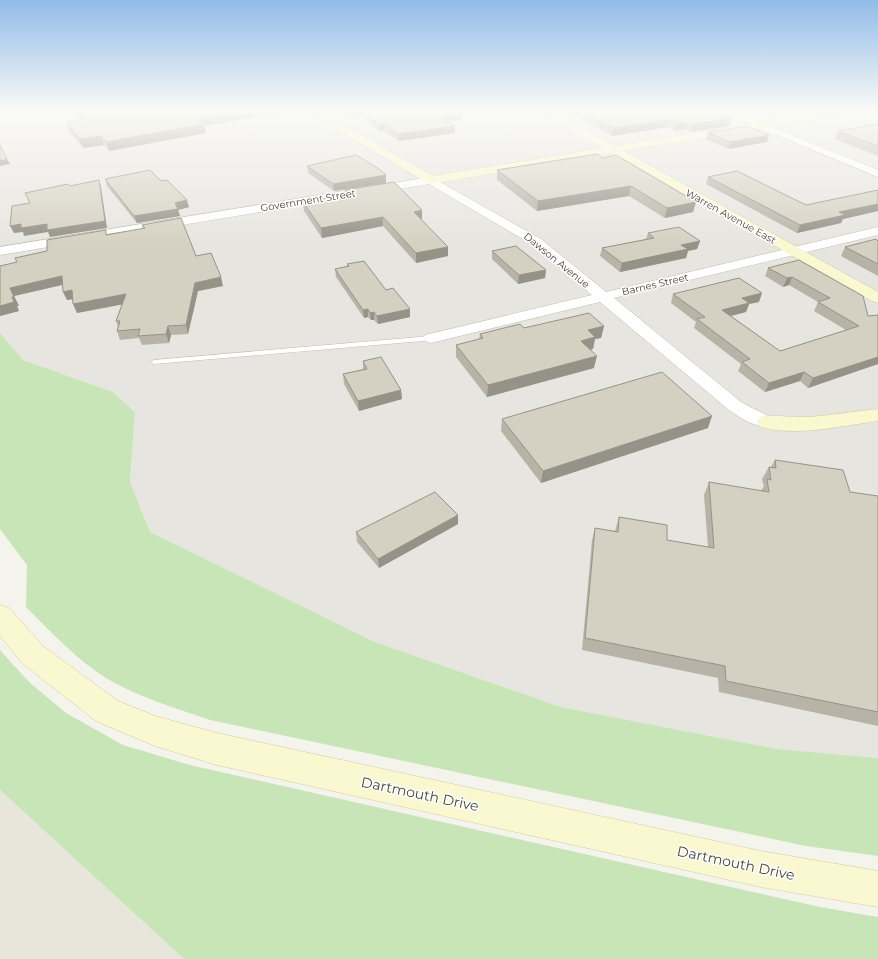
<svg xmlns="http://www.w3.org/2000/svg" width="878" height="959" font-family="Montserrat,sans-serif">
<rect width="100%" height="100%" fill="#f4f4ec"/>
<path fill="#e8e6da" d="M0,790L184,959H0Z"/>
<path fill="#e7e5e0" d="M0,110H878V758L777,749L561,707L375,642L150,532L130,483L135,412L113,392L23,360L0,333Z"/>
<g fill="#c8e5b8">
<path d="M0,333L23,360L113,392L135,412L130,482L150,532L375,642L561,707L777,749L878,758V856L806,846L210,720C175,708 138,697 106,678C77,660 50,631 26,607L27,565L0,529Z"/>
<path d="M0,650L29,682L66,713L123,745L190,765L820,907L878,917V959H184L0,790Z"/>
</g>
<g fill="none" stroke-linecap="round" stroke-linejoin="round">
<defs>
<path id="lane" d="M431,336H434V340L154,364L150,362L154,360Z"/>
<g id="street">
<path d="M717,110H729L878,170V177Z"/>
<path d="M431,177L541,239L606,292L878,227V235L614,298L741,402C750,408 772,416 776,422L773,426C759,430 740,418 729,410L600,302L431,343L425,341L423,338L425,335L592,295L533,245L429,184L0,255V247Z"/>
</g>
<g id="secondary">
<path d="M305,110H317L433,176L603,148L537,110H549L615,146L834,110H858L853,113L624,151L878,292V303L872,301L611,153L431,184L427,183Z"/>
<path d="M878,409V421C840,426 798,437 760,427L757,422L760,417C773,414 792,418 806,417C830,416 854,411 878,409Z"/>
<path d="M0,605L9,608L43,646L118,701L155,716L217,733L761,851L878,871V907L761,887L217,765L155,746L96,721L23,664L0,636Z"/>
</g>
</defs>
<use href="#lane" stroke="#bfbdaf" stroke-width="1"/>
<use href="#street" stroke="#bfbdaf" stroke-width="1"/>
<use href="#secondary" stroke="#d0cc9f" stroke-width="1"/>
<use href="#lane" fill="#fff" fill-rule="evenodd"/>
<use href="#street" fill="#fff" fill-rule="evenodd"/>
<use href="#secondary" fill="#faf8d0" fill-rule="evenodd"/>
</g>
<g fill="#b7b4a7">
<path d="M74,110H288V111L204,126L206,133L109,151L104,145L83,148L69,131L66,122L82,119Z"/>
<path d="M341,110H458L462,113V120L448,122L455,126V133L399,141L384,131H379L361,116L350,117L345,115Z"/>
<path d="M564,110H711L731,118L729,126L691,132L685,129L675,131L668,127L612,136Z"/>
<path d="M878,124V156L835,139L838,131Z"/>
<path d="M708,132L767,142L728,149L706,139Z"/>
<path d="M603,158L696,202L693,212L665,218L629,196L537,211L497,180V170Z"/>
<path d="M307,166L386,175V183L334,191L308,173Z"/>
<path d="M708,177L806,205L878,190V211L843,219L841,223L797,233L706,184Z"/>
<path d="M105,179L161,181L189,207L178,210L180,216L137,223L107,186Z"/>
<path d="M345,190L422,210V219L421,220L448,256L416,263L383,226L322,238L304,211L303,202L345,195Z"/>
<path d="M142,225L196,256L223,286L198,291L188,334L171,335L169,343L142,345L139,338L120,340L117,331L118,326L116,321L122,304L77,313L72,299L67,300L62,285L14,296L19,306H17L19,311L0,316L17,262L47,251L107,234L143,229Z"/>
<path d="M648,233L700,241L697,249L688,251L686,258L620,272L600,256L602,248L646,239Z"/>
<path d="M878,241V276L841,256L845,247Z"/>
<path d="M492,251L546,270L545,278L518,284L492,259Z"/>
<path d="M799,260L868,316L878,315V364L808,388L800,381L765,392L738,371L741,364L694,328L696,322L671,303L673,294L759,302L749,304L746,312L731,316L780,351L846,330L814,311L818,302L789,285L783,287L765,276L768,268Z"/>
<path d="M347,264L386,290L410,309V317L378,324L374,320H371L368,317L364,318L336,277L335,269L347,267Z"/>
<path d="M604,326L601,338L595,339L593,349L590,350L594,368L487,397L456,357V345L479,339L480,334Z"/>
<path d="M363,361L401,390L402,399L359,411L344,384L343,374L363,369Z"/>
<path d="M502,419L708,428L541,483L501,431Z"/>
<path d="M775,460L850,492L878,496V726L719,692L718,678L582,650L592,540L595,528L615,531L619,517L667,540L708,547L704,495L709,482L761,491L764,486L762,479L769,467H771Z"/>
<path d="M458,524L379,568L357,542L356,532Z"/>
</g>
<g fill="#959288">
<path d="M244,110H288V111L204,126L206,133L109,151L106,142L197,119Z"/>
<path d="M349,110H361V116L350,117Z"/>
<path d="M462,113V120L440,123V116Z"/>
<path d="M731,118L729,126L691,132L693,124Z"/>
<path d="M670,120L668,127L612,136L613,128Z"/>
<path d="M687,122L685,129L675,131L677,123Z"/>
<path d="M383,123L384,131H379V124Z"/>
<path d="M455,126V133L399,141L398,134Z"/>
<path d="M769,135L767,142L728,149L730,142Z"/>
<path d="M101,136L104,145L83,148L79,139Z"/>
<path d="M7,159L10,164L0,166V161Z"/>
<path d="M386,175V183L334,191L333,184Z"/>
<path d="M99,180L101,187L107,228L50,237L48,232L24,236L23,232L14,233L10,226Z"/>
<path d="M631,186L629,196L537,211L538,201Z"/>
<path d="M187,200L189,207L178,210L180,216L137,223L134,216L175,203Z"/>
<path d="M696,202L693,212L665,218L667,208Z"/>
<path d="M878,204V211L843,219L841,223L797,233L800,225L839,212Z"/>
<path d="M422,210V219L414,221V212Z"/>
<path d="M383,217V226L322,238L321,228Z"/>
<path d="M700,241L697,249L688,251L686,258L620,272L622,263L681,245Z"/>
<path d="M448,247V256L416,263V253Z"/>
<path d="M546,270L545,278L518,284L519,275Z"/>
<path d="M62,276L66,284L14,296L19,306H17L19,311L0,316V306L12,297L10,288Z"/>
<path d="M221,277L223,286L198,291L188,334L186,325L195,283Z"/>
<path d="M792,277L789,285L783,287L787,278Z"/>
<path d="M72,290L75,299L67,300L63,292Z"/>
<path d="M762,293L759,302L749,304L746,312L719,319L722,310L742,298Z"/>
<path d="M126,294L130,303L77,313L73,304Z"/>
<path d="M368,309V317L364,318L363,310Z"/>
<path d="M410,309V317L378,324L377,316Z"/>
<path d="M374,312V320H371L370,313Z"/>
<path d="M168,326L171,335L169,343L166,334Z"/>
<path d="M604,326L601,338L595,339L593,349L579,353L581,341L588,330Z"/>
<path d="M597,356L594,368L487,397L488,385Z"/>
<path d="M878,357V364L808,388L813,378Z"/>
<path d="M804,372L800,381L765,392L769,383Z"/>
<path d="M401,390L402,399L359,411L358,401Z"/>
<path d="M712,416L708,428L541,483L543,471Z"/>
<path d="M458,515V524L379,568L378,559Z"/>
</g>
<g fill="#d5d1c2" stroke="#959288">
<path d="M79,110H244L197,119L204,124L106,142L101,136L79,139L66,122L86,119Z"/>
<path d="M363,110H458L462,113L440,116L455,126L398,134L383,123L379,124Z"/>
<path d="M579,110H711L731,118L693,124L687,122L677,123L670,120L613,128Z"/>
<path d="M878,124V146L838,131Z"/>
<path d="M747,126L769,135L730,142L708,132Z"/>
<path d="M0,145L7,159L0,161Z"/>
<path d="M597,154L603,158L616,155L696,202L667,208L631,186L538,201L497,170Z"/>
<path d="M356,155L379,169L386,175L333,184L307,166Z"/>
<path d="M150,170L161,181L167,180L187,200L175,203L178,209L134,216L105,179Z"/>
<path d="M737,171L806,205L878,190V204L839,212L845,215L800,225L708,177Z"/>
<path d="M99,180L105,221L47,230V224L21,228V224L10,226L12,206L30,203L25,193L68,184L70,186Z"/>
<path d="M394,182L422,210L414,212L448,247L416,253L383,217L321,228L303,202L351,194L345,190Z"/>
<path d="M181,218L196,256L211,253L221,277L195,283L186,325L168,326L166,334L138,336L140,329L117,331L120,321H116L126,294L73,304L72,290L63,292L62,276L10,288L14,297H12L14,302L0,306V266L17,262L15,258L47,251V240L106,230V235L145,228L142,225Z"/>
<path d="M679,227L700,241L681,245L688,249L622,263L602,248L654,238L648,233Z"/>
<path d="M876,239L878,241V264L845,247Z"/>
<path d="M516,246L546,270L519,275L492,251Z"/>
<path d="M799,260L863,296L868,316L878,315V357L813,378L804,372L769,383L742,362L750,359L697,319L705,317L673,294L739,278L762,293L742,298L749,303L722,310L780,351L859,326L818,302L830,298L792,277L787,278L768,268Z"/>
<path d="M364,261L386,290L393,288L410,309L377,316L374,312L370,313L368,309L363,310L335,269L349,266L347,264Z"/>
<path d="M589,313L604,326L588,330L595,337L581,341L597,356L488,385L456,345L483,338L480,334L520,324L524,328Z"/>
<path d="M381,357L401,390L358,401L343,374L367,369L363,361Z"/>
<path d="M662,372L712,416L543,471L502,419Z"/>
<path d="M775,460L843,470L850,492L878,496V712L726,681L725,666L585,638L595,528L618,532L619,517L667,525V540L714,548L709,482L769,492L767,479L771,480L769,467L776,468Z"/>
<path d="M435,492L458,515L378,559L356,532Z"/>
</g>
<linearGradient id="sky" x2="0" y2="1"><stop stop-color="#91bbe9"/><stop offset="0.45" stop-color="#fafaf6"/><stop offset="1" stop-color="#fafaf6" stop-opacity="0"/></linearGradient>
<rect width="878" height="245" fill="url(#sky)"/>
<g text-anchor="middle" stroke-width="3" stroke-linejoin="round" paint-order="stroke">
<g font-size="10" fill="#48463a" stroke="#fff">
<text transform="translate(308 200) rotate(-9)" y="4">Government Street</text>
<text transform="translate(731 216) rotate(29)" y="4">Warren Avenue East</text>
<text transform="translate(557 260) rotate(39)" y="4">Dawson Avenue</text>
<text transform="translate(655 284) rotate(-13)" y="4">Barnes Street</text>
</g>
<g font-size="14" fill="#48463a" stroke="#fff">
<text transform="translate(420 794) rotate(12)" y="5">Dartmouth Drive</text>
<text transform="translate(736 863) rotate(12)" y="5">Dartmouth Drive</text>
</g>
</g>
</svg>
